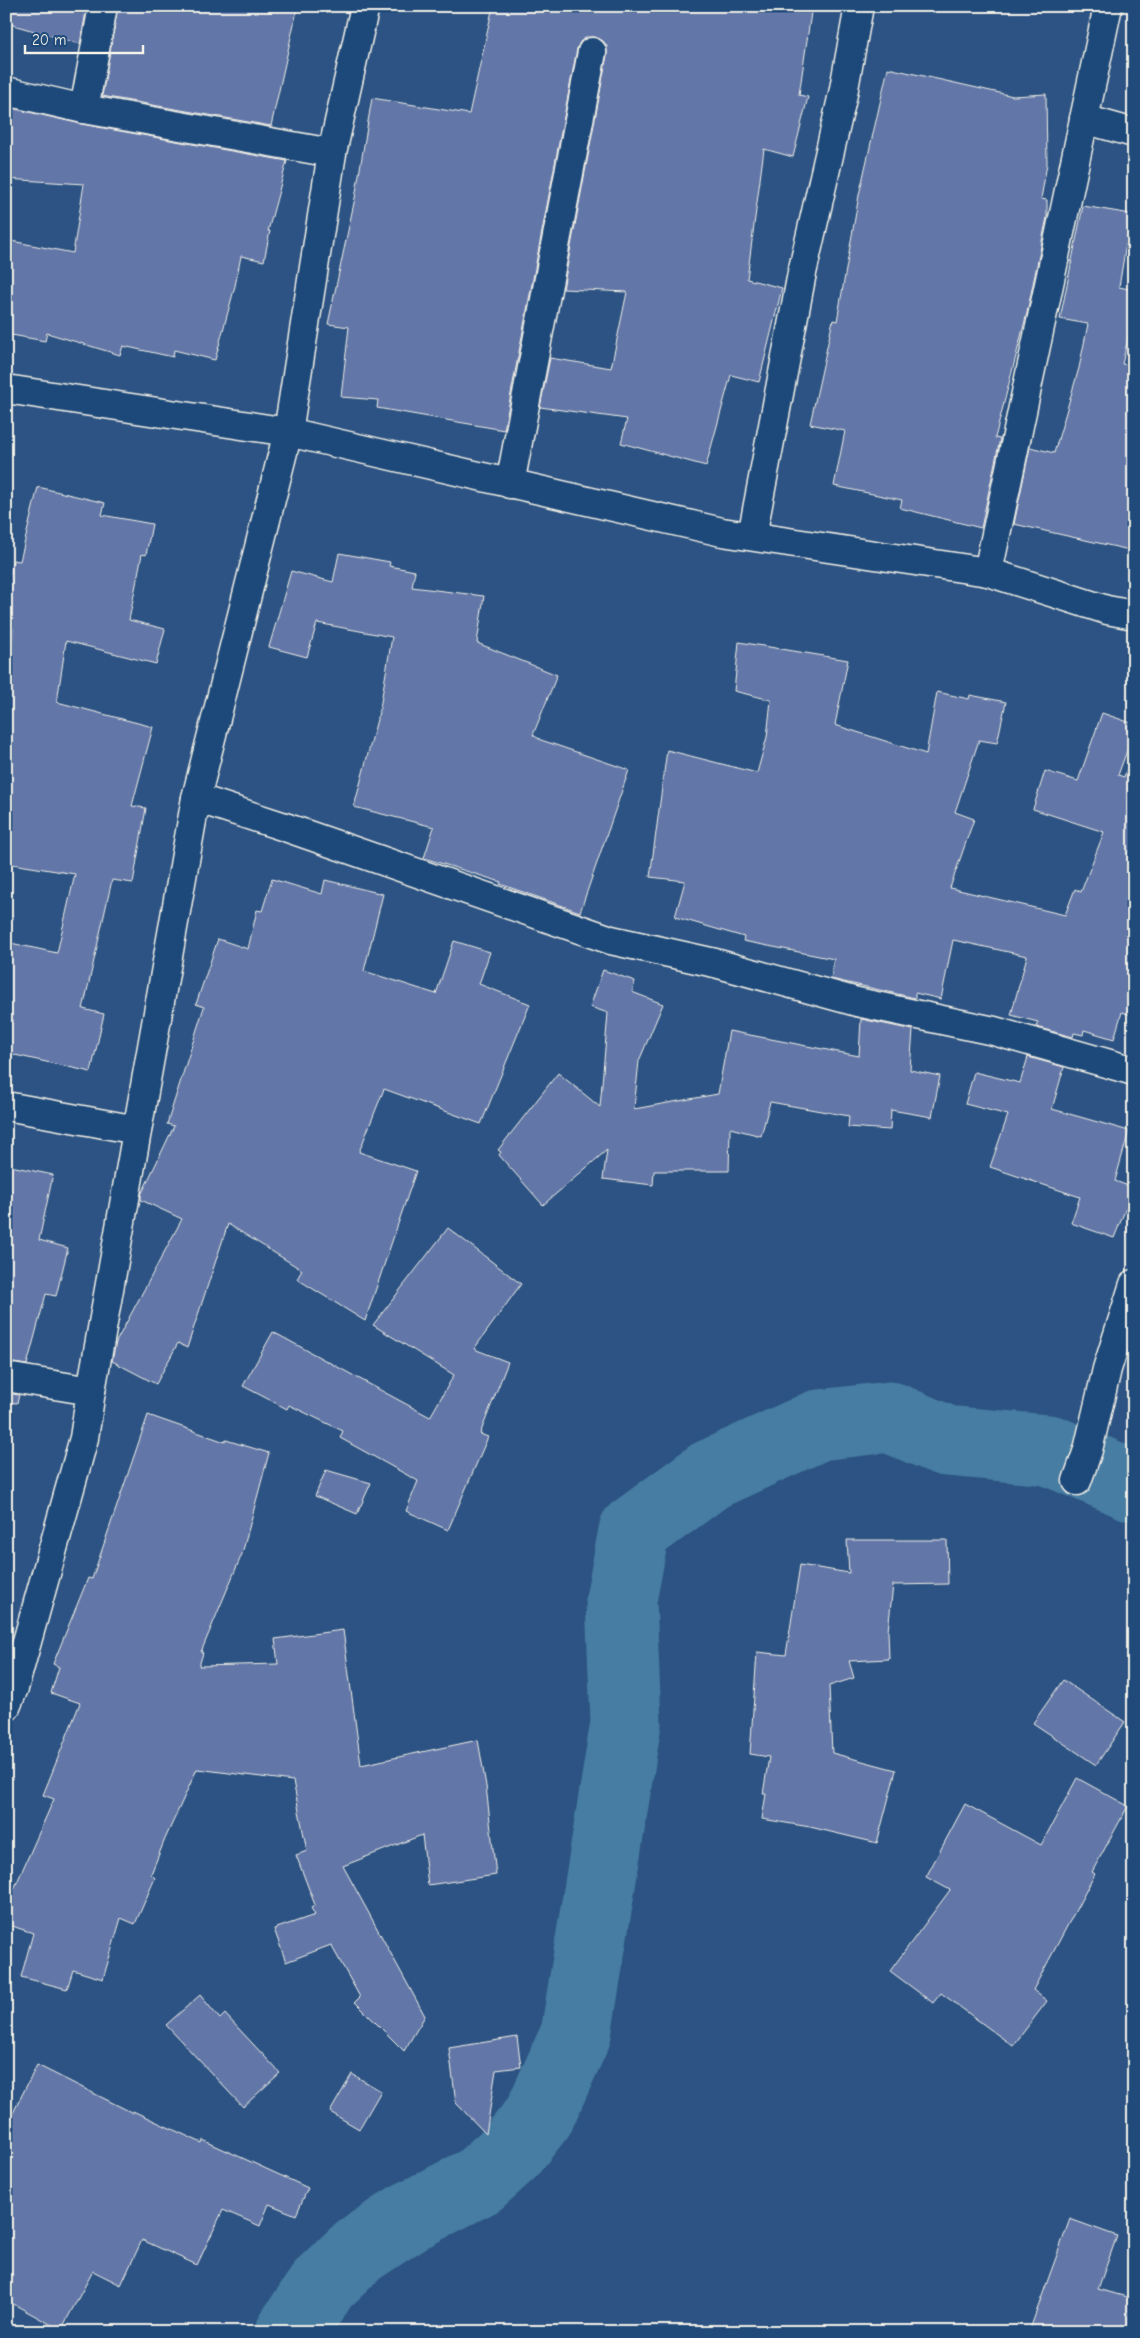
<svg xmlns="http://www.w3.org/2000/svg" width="1140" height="2338" font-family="'Comic Neue',sans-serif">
<rect width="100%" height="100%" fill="#2c5383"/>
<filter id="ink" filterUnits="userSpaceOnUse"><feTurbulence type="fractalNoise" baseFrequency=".02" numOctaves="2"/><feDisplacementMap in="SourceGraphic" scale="10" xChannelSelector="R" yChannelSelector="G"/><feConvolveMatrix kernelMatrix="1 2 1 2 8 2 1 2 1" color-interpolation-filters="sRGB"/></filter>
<g filter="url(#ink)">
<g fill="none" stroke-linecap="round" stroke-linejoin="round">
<path stroke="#467da2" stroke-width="71" d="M291,2332L324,2283L359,2250L407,2218L479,2181L509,2154L539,2116L576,2034L626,1723L621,1600L634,1531L710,1475L819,1425L890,1417L946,1441L1049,1450L1134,1486"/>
</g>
<g fill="#6277a8" stroke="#f4f1e8">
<path d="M6,6H87L80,44L6,23Z"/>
<path d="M118,6H298L271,126L102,96Z"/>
<path d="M493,6H812L799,95L808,97L793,157L764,149L747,279L782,288L759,382L731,375L706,466L621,443L627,419L540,407L550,358L611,368L627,292L563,289L607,55V46L603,41L595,37H586L580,42L577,49L504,430L377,408L378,400L341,397L349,327L328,324L355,198L372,98L469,114Z"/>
<path d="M888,68L1013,96L1046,94L1047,164L1041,199L1047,200V217L1027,313L995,438L1000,439L981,528L900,508L902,500L834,486L845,431L810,424L833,320L837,321L859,195Z"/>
<path d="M11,108L81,124L287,161L268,231H270L264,261L241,256L235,286L215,360L174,350L173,357L123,346L120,355L47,333L45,341L6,334V240L73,253L84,184L6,179V132Z"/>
<path d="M1083,206L1131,214L1119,287L1134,290V313L1122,364L1134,366V551L1014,524L1030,447L1054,453L1079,368L1088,324L1060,319Z"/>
<path d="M38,487L105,503L102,515L152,524L146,555L142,554L129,620L165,629L156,664L66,641L57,702L153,727L132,806L146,808L133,883L112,880L83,1009L104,1014L91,1072L6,1053V942L57,953L75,874L6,863V690L11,691L13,628L6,626V593L13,560L20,561Z"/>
<path d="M339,553L390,562L389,566L415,571L412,587L484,596L477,643L557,675L533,735L541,740L629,770L580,912L500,884L501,882L424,858L434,827L354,807L380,708L392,637L317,623L307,657L269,647L291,571L333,582Z"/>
<path d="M739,642L848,660L835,725L926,754L937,692L969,699L970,695L1006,702L997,743L979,740L955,812L974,819L950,888L1065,915L1075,889L1081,892L1104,832L1033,809L1045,771L1078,781L1102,713L1134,724V732L1118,775L1124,777L1130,760L1134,761V1016L1122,1012L1114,1039L1084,1030L1083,1035L1074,1033L1073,1037L1036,1027L1038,1022L1011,1015L1027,956L953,940L941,999L915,993V998L831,979L834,959L743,941L744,937L675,917L685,881L650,877L667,750L757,773L767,737L771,700L734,691Z"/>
<path d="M272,879L322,894L325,880L383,894L364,971L436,994L454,941L490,952L479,984L530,1004L481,1124L384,1089L359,1152L416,1171L365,1321L297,1279L302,1270L228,1224L187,1348L178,1343L156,1384L112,1361L116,1342L182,1219L141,1200V1195L174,1126L167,1124L204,1007L196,1004L218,939L248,949L257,910L262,911Z"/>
<path d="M603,970L635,981L632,992L663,1004L639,1061L634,1109L718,1094L729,1031L859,1056L861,1019L913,1030L910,1070L940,1076L932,1117L891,1110L890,1130L848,1127L849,1116L770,1102L761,1136L730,1128L729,1171H654L653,1185L603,1179L607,1150L543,1205L499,1155L501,1152L498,1150L558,1073L600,1107L608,1013L590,1007Z"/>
<path d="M1028,1057L1064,1067L1052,1109L1129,1131L1115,1181L1134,1188L1114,1238L1071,1223L1080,1197L990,1167L1008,1115L965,1104L974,1072L1020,1083Z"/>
<path d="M6,1165L53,1175L39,1240L68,1248L56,1296L46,1294L27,1365L6,1362Z"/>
<path d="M448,1228L521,1284L474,1349L508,1362L480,1434L488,1437L448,1530L406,1511L418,1481L340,1438L343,1431L289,1405L287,1409L243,1386L273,1332L430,1417L454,1375L373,1325Z"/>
<path d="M6,1393L19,1395L17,1403L6,1402Z"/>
<path d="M148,1415L225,1442L226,1440L269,1453L242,1554L201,1652L203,1653L199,1666L278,1664L275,1639L343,1630L361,1765L478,1740L486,1786L496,1875L428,1885L422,1835L343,1866L425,2016L404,2051L355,2002L360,1997L331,1945L286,1962L274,1929L315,1915L311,1908L315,1905L296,1855L307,1851L293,1781L197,1769L165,1839L151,1874L155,1878L135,1924L121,1918L103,1979L73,1970L67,1989L21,1977L33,1933L6,1924V1907L54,1799L43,1795L80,1703L51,1693L59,1667L53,1664L88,1578L92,1579Z"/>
<path d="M326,1470L371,1483L357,1514L315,1496Z"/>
<path d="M847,1540H947L948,1584L893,1585L888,1631L889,1659L849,1661L854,1678L829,1686L832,1753L896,1770L877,1843L810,1827L762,1819L766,1794H763L769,1757L750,1754L757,1652L786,1655L800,1565L849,1573Z"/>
<path d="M1063,1680L1125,1722L1096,1765L1033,1723Z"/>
<path d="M1077,1778L1128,1806L1092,1872L1095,1874L1033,1990L1047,2001L1013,2046L941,1993L933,2003L890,1971L950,1890L926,1877L965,1804L1041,1845Z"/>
<path d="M200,1995L220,2019L225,2014L280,2073L243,2107L166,2025Z"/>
<path d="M517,2037L521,2067L496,2070L486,2134L456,2103L449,2048Z"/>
<path d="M37,2065L133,2113V2111L202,2143L203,2140L308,2188L296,2215L269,2204L260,2226L223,2210L197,2265L142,2240L121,2285L93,2271L61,2330L6,2300V2127Z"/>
<path d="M352,2074L381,2091L359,2129L330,2112Z"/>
<path d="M1070,2219L1117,2236L1098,2289L1134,2299V2332H1029Z"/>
</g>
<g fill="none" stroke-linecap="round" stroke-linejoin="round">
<defs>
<g id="minor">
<path d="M6,91L84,109L332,153"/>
<path d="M84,109L103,6"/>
<path d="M1084,119L1134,133"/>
<path d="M6,389L288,432L722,532L988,572L1107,610L1134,615"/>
<path d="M510,484L592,52"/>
<path d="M752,536L802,273L843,94L859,6"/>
<path d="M988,572L1108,6"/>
<path d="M196,798L285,827L611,940L715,963L857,1002L994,1031L1134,1071"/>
<path d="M6,1106L137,1130"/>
<path d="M6,1377L91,1391L84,1438L14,1688L6,1707"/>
<path d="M91,1391L196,798L288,432L332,153L365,6"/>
<path d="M1077,1481L1088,1450L1107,1369L1134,1284"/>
</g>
</defs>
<use href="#minor" stroke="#f4f1e8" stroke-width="31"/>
<use href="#minor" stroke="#1f4a7a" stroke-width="28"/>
</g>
</g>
<rect width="1140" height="2338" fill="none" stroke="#1f4a7a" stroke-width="25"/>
<rect x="12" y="12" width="1115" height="2313" fill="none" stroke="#f4f1e8" stroke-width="2" filter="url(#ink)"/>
<path d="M25 45v8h118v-8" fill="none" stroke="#f4f1e8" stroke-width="2.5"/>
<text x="32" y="45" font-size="15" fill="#f4f1e8" stroke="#1f4a7a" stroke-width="4" paint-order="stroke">20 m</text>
</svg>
